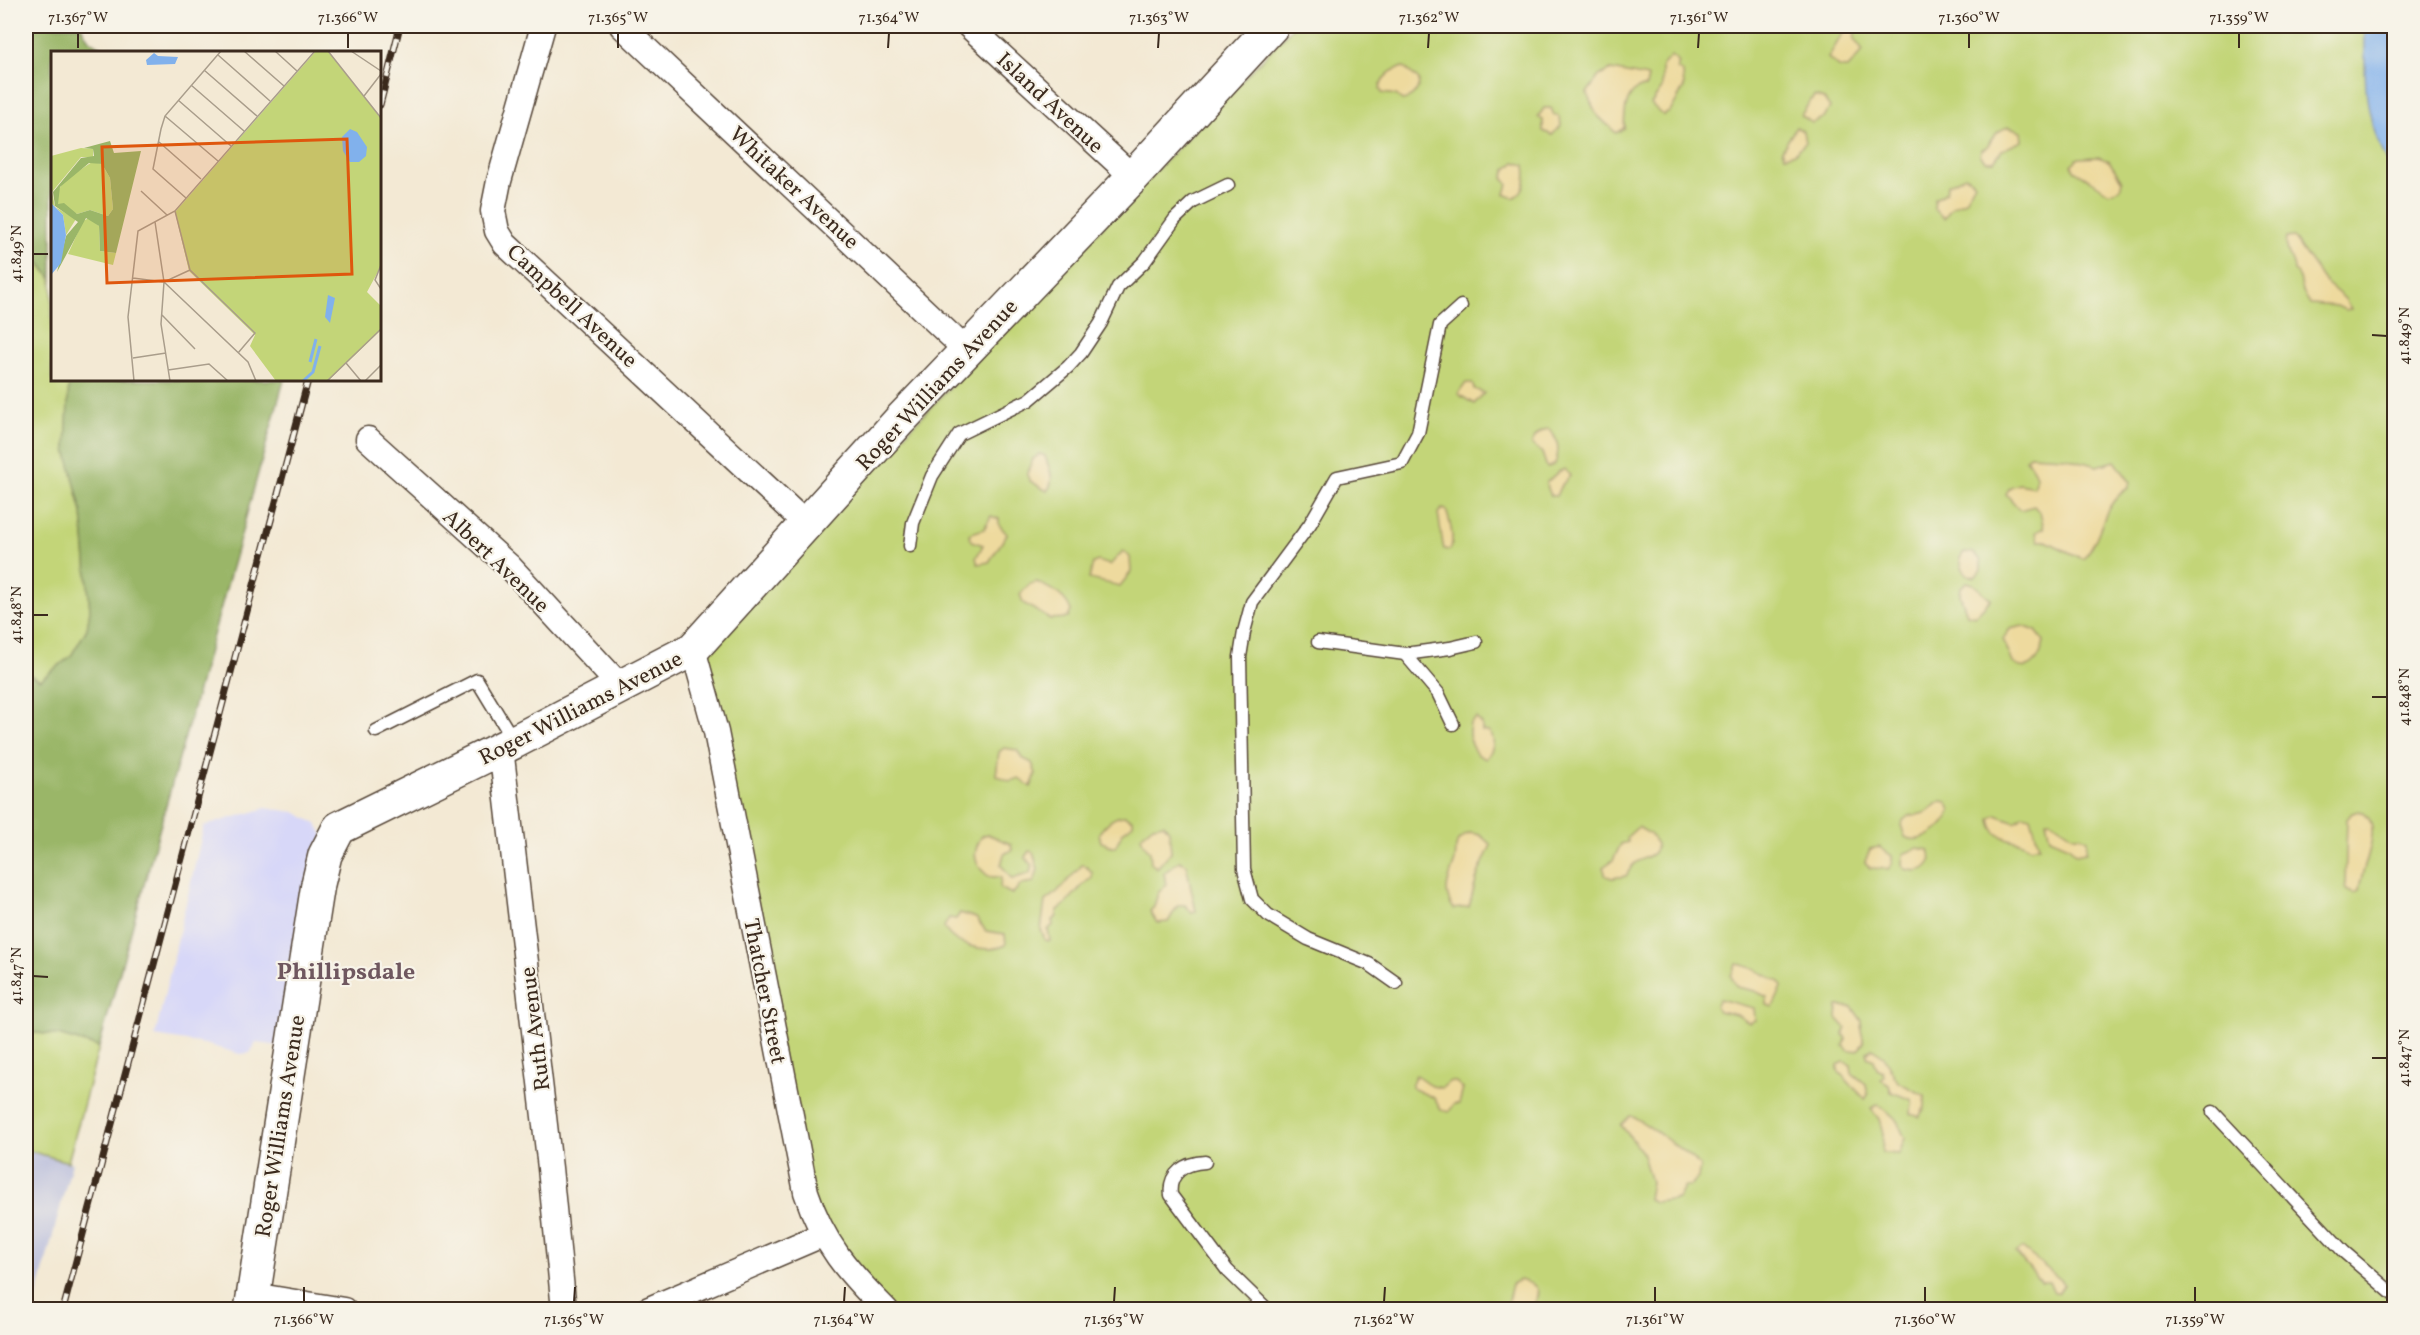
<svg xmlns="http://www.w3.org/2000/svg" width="2420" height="1335" font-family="Vollkorn,serif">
<rect width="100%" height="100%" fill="#f7f3e8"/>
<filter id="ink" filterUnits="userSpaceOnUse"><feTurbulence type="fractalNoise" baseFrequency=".0167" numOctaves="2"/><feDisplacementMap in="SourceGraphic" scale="12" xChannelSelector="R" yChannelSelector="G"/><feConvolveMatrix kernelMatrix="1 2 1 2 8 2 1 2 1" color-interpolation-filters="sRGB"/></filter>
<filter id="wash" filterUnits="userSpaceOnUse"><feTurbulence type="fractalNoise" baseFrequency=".008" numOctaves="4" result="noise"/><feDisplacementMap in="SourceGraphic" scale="24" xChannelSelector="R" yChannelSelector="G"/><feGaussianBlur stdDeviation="1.35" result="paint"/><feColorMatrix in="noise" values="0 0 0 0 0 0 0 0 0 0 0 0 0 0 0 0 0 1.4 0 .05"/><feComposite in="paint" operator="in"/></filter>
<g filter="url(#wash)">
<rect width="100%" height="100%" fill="#f3e9d4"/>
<path fill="#d7d7f8" d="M266,808L295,812L317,824L326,840L290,1047L256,1043L250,1053L240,1054L205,1044L155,1036L204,826Z"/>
<path fill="#bfc2dd" d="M26,1150L72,1163L33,1310L26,1309Z"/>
<g fill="#c3d578" stroke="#7f804b" stroke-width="1.5">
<path d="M1294,26H2394V1309H873L818,1243L693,657Z"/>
<path d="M26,203L33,254L52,279V380H69L66,449L82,512L90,610L87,629L71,656L40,680L26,673Z"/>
<path d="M26,1032L58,1035L99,1047L68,1162L26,1150Z"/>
</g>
<g fill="#9ab668" stroke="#6a7043" stroke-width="1.5">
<path d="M26,26H81C87,42 96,46 112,52H52V279L33,254L26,203Z"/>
<path d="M69,380H284L99,1047L58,1035L26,1032V673L40,680L71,656L87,629L90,610L82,512L66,449Z"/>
</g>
<g fill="#eeda9e" stroke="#94825e" stroke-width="1.5">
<path d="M1847,26L1856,28L1854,39L1863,51L1848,68H1840L1828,58Z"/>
<path d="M1671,56L1679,63L1677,69L1683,73L1684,87L1670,112L1663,115L1651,104L1662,88V66Z"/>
<path d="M1404,67L1419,80C1419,91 1412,99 1402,100L1396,95L1382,93L1380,88C1383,76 1392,69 1404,67Z"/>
<path d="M1611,70L1648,77L1646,87L1638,88C1624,99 1625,112 1624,128L1616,133L1596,114L1587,93L1599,76Z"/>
<path d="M1814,96L1824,99L1830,107L1825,117L1812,123L1801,115Z"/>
<path d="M1544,108H1551L1554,115L1560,117L1561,126L1552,135L1543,131V120L1538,117Z"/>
<path d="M1796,127L1803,131L1805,143L1795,153L1785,156L1782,150Z"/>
<path d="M2009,127L2021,131L2022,141L2002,150L1994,161H1985L1980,155L1981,150L1988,146C1991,138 2000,128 2009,127Z"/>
<path d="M2079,158L2098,157L2109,161L2122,181L2120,189L2109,193C2105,190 2079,172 2075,171L2071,165Z"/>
<path d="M1515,162L1525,165C1527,179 1526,191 1513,198L1505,194L1508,184L1503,178L1506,170Z"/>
<path d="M1965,176L1975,183L1965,201L1953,206L1944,218L1934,209L1935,199L1946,192L1947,185Z"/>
<path d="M2293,237L2324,281L2345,299L2351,309L2345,310L2337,306L2310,304L2301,288L2298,274L2294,271C2294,258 2283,252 2286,238Z"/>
<path d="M1466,383H1472L1474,389L1484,393L1474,404L1458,394Z"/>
<path d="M1549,429C1559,440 1560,450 1555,464L1547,468L1542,453L1532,444C1533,437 1542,429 1549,429Z"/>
<path d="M1040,454L1045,456C1049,468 1056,480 1047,491L1030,481L1027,475L1033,459Z"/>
<path d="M2029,455L2065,457L2097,466L2115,461L2130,482L2128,488C2099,507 2105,534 2083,559L2046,541H2038L2036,532L2044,528L2040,513L2034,506L2020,510L2006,494L2010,487L2019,484L2034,487C2040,476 2032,467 2026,459Z"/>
<path d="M1565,469L1570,476L1560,487L1556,496H1551L1546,483L1558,472Z"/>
<path d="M1442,509L1446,510C1450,521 1455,540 1450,550L1444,549L1443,545L1438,513Z"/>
<path d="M991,516L999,519V525L1007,534L989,562L978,564L976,558L983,545L971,541L969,534L984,529Z"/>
<path d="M1123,551L1130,557L1131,572L1120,586L1089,579L1093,563L1098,561L1110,565Z"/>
<path d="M1964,552L1974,553L1981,560V570L1975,577C1965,576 1961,567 1960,558Z"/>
<path d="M1037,582C1050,589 1066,595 1071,611L1068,618L1050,619L1023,603L1020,594L1030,584Z"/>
<path d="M1967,582L1973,584L1991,599L1975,616L1967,614L1960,595L1961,587Z"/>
<path d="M2023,626L2036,631L2044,641C2041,658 2030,676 2013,663L2003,639L2010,629Z"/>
<path d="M1476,718L1482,724V731L1489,732C1497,741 1493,750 1486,759C1471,754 1467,739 1470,724Z"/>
<path d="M1004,748L1017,750L1022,758L1032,763L1036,774L1031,787L1019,778L1010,781L996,775L999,752Z"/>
<path d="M1941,801L1947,802L1951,810C1947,826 1922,846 1905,837L1901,825C1905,813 1916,816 1925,813C1931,811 1934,804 1941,801Z"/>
<path d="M2359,811C2388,821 2360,870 2359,891L2354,894L2346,890L2345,884L2347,819L2352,813Z"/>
<path d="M1996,815L2015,822L2023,815L2031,817L2039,846L2031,848C2017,836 1993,844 1990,819Z"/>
<path d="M1125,816L1133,820V824L1123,832L1115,847L1101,842L1099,833C1106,824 1113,816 1125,816Z"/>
<path d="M2050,820L2074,836H2080L2087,840L2086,852L2076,854L2069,846L2050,838L2046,821Z"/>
<path d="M1164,824L1169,831L1171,852L1157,868L1151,863L1150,852L1143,843L1141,836L1153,826Z"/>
<path d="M1638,827L1650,834L1657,844C1656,858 1644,856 1635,863C1630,867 1629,872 1626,876L1612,878L1606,876L1603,867L1613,860L1621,844L1628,842L1627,837Z"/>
<path d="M1471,833L1480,835L1491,845L1478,874L1469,907L1454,909C1442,893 1448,881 1454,864C1459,852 1449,840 1471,833Z"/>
<path d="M987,834L1011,844L1012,850L1004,854L1001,865L1012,879L1030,873L1032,865L1025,857L1029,851L1033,852L1038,869L1034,882L1022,884L1012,894L1000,888L1001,878C996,875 992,879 987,875C973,864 972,852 982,836Z"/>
<path d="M1879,847L1892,856V864L1888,869L1870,868L1865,862L1870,849Z"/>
<path d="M1917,848L1929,850L1932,859C1927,871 1918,873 1905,869L1902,864L1903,854Z"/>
<path d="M1179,861L1186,864L1196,911L1192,913L1185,905H1178L1168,922L1157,923L1150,911L1154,907L1158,893L1166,885L1164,873Z"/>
<path d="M1083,864L1092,872V878C1077,887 1071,902 1058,910L1056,918L1052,920L1053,925L1048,930L1050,941L1045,940L1041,930L1045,901L1057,892Z"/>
<path d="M960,913L976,918L986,931L1005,934L1006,945C987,954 953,946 944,927L949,918L956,919Z"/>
<path d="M1736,963L1752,968L1780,982L1782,987L1773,1007L1767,1005V997L1755,991L1737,987L1731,976Z"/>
<path d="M1719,999L1754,1008L1755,1020L1749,1023L1737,1015L1719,1011L1715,1006Z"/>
<path d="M1838,1006L1852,1007L1862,1021L1861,1030L1864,1043L1858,1050L1849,1051L1844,1046L1846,1039L1843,1034L1846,1028L1837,1018Z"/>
<path d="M1872,1049L1884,1057L1898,1082L1925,1096V1107L1919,1117L1911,1114L1912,1100L1891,1092L1889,1085L1881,1080L1884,1077L1883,1072L1877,1069L1874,1060L1867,1057V1052Z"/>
<path d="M1844,1062L1851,1065L1852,1073L1866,1084L1868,1095L1865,1099L1838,1071V1065Z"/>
<path d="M1416,1075L1432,1086L1442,1088L1450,1081L1456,1082L1463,1089L1459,1104H1454L1449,1112L1441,1110L1434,1098L1412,1088V1083Z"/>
<path d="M1878,1104L1897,1121L1905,1138L1899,1154L1882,1153L1883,1133L1879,1119L1871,1109Z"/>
<path d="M1630,1116C1637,1116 1693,1158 1700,1166L1698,1178L1689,1187L1685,1186L1678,1199L1655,1202L1648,1199L1651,1182L1642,1152L1621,1125Z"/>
<path d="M2022,1248L2061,1280L2064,1285L2058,1293H2054L2049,1282H2041L2016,1253Z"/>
<path d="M1520,1280C1543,1286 1539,1291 1533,1309H1506L1512,1284Z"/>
</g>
<path fill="#81b1ec" stroke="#5e6e85" stroke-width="1.5" d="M2365,26H2394V173C2362,120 2365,85 2365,26Z"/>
</g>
<g filter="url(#ink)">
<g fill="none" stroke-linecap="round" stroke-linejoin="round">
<defs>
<g id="service">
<path d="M910,546L913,523L932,476L959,434L1029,400L1068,367L1081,353L1101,323L1118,287L1145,261L1175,219L1193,202L1228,185"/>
<path d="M1318,642L1405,654L1450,648L1476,642"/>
<path d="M1405,654L1438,693L1453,724"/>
<path d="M376,731L477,680L514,741"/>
<path d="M1396,983L1369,964L1308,939L1268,915L1252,899L1244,869L1240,657L1244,632L1252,602L1310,524L1337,477L1402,463L1418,433L1440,325L1461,306"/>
<path d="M2213,1112L2344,1252L2394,1295"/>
<path d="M1205,1162C1185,1163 1168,1173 1171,1195L1227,1270L1268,1310"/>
</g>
<g id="minor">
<path d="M543,26L499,181L493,211L497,231L505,244L806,524"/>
<path d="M622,26L967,351"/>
<path d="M969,26L1133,177"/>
<path d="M368,439L509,566L621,687"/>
<path d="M693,649L716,732L806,1192C823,1244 848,1272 886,1310"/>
<path d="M501,748L550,1168L564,1310"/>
<path d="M253,1295L344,1310"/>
<path d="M647,1310L822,1235"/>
</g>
<path id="secondary" d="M251,1310L318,884L325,855L339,828L514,742L693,649L900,420L1133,177L1272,26"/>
</defs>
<use href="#service" stroke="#574739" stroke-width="15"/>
<use href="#minor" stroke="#574739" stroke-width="27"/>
<use href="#secondary" stroke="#574739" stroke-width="36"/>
<use href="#service" stroke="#fff" stroke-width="12"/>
<use href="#minor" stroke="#fff" stroke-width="24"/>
<use href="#secondary" stroke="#fff" stroke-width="33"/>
<defs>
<g id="rail">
<path d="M380,105L400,26"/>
<path d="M63,1310L308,380"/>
</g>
</defs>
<use href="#rail" stroke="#3b2a1e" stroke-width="7"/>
<use href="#rail" stroke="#f7f3e8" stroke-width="4.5" stroke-dasharray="14" stroke-linecap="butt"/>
</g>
</g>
<path fill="none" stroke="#3b2a1e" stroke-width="2" d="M78,48V33M348,48V33M618,48V33M888,48L889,33M1158,48L1159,33M1428,48L1429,33M1698,48L1699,33M1969,48V33M2239,48V33M33,254H48M2372,335L2387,336M33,615H48M2372,697H2387M33,976L48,977M2372,1058H2387M304,1302V1287M574,1302L575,1287M844,1302L845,1287M1114,1302L1115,1287M1384,1302L1385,1287M1655,1302V1287M1925,1302V1287M2195,1302V1287"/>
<g text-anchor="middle" stroke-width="4.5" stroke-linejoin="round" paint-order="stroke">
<g font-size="22" fill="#3b2a1e" stroke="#f7f3e8">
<text transform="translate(1051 102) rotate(43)" y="8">Island Avenue</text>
<text transform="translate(795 187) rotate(43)" y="8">Whitaker Avenue</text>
<text transform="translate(573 305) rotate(43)" y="8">Campbell Avenue</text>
<text transform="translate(936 384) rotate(-47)" y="8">Roger Williams Avenue</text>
<text transform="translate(497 560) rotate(44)" y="8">Albert Avenue</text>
<text transform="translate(580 707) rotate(-27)" y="8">Roger Williams Avenue</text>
<text transform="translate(766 991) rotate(79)" y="8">Thatcher Street</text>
<text transform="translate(534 1029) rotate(-97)" y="8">Ruth Avenue</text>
<text transform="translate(279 1126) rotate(-81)" y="8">Roger Williams Avenue</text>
</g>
<g font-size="24" font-weight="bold" fill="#6f575f" stroke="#f7f3e8">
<text x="346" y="979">Phillipsdale</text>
</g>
</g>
<g transform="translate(51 51)">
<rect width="330" height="330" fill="#f3e9d4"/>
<path d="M265,0H277L330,67V215L316,241L330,255V279L277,330H225L199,295L204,284L138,220L124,161ZM30,97L42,98V106H30L1,141L4,156L25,168L15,184L12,164L0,152V105ZM41,111L51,113L59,127L62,158L57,165L39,159L26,163L6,153L8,138L14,129ZM38,167L48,175L49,200L65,202L62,214L17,203L32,170Z" fill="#c3d578"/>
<path d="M59,90L63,102L90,100L65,202L49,200L48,175L35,167L6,221L15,185L27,171L4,155L2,141L30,107L43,105L42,98L33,97ZM38,112L51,113L59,127L62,158L57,165L39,159L26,163L13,152L7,153L9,136Z" fill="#9ab668" fill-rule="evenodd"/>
<path d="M103,2L107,5L127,6L124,13L96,14L95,9ZM299,78L306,81L316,96L315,105L308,111H299L292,100L291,86ZM0,152L12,164L15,184L10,212L0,224ZM277,244L284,247L279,272L274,266Z" fill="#81b1ec"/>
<path fill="none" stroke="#81b1ec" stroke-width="3" d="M259,311L265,288M252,330L262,321L269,295"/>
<path fill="none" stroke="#a99d8b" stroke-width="1.5" d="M193,0L233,35M224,0L246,20M277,0L330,67M300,0L330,20M167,4L219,50M153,19L206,65M140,34L193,80M313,45L330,23M127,49L180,95M114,65L167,110M108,91L150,128M90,140L116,164M135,147L102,118L110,78L114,65L170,0M124,160L139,219L204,282L187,302M104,171L113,231L110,273L119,330M330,214L324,229L330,238M82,227L113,231L139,219M113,231L197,311L205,330M111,264L144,298M82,307L115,302M295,312L310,330M117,319L158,313L177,330M83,330L77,266L87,180L124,160L264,0M276,330L330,278M314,330L330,314"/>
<path fill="#df570d" fill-opacity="0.15" stroke="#df570d" stroke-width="3" d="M296,88L301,223L56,232L51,96Z"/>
<rect width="330" height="330" fill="none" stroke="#3b2a1e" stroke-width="3"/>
</g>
<rect width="2420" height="1335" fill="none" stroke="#f7f3e8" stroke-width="66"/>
<rect x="33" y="33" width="2354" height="1269" fill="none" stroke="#3b2a1e" stroke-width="2"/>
<g font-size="15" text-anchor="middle" fill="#3b2a1e">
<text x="78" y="22">71.367°W</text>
<text x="348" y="22">71.366°W</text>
<text x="618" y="22">71.365°W</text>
<text x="889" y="22">71.364°W</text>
<text x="1159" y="22">71.363°W</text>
<text x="1429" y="22">71.362°W</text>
<text x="1699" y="22">71.361°W</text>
<text x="1969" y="22">71.360°W</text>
<text x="2239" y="22">71.359°W</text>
<text transform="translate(16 254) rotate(-90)" y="5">41.849°N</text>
<text transform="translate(2404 336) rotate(-90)" y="5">41.849°N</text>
<text transform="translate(16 615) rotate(-90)" y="5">41.848°N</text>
<text transform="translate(2404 697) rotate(-90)" y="5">41.848°N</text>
<text transform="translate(16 976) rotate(-90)" y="5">41.847°N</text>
<text transform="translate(2404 1058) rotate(-90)" y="5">41.847°N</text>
<text x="304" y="1324">71.366°W</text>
<text x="574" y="1324">71.365°W</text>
<text x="844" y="1324">71.364°W</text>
<text x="1114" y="1324">71.363°W</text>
<text x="1384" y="1324">71.362°W</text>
<text x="1655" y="1324">71.361°W</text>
<text x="1925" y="1324">71.360°W</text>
<text x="2195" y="1324">71.359°W</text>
</g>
</svg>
